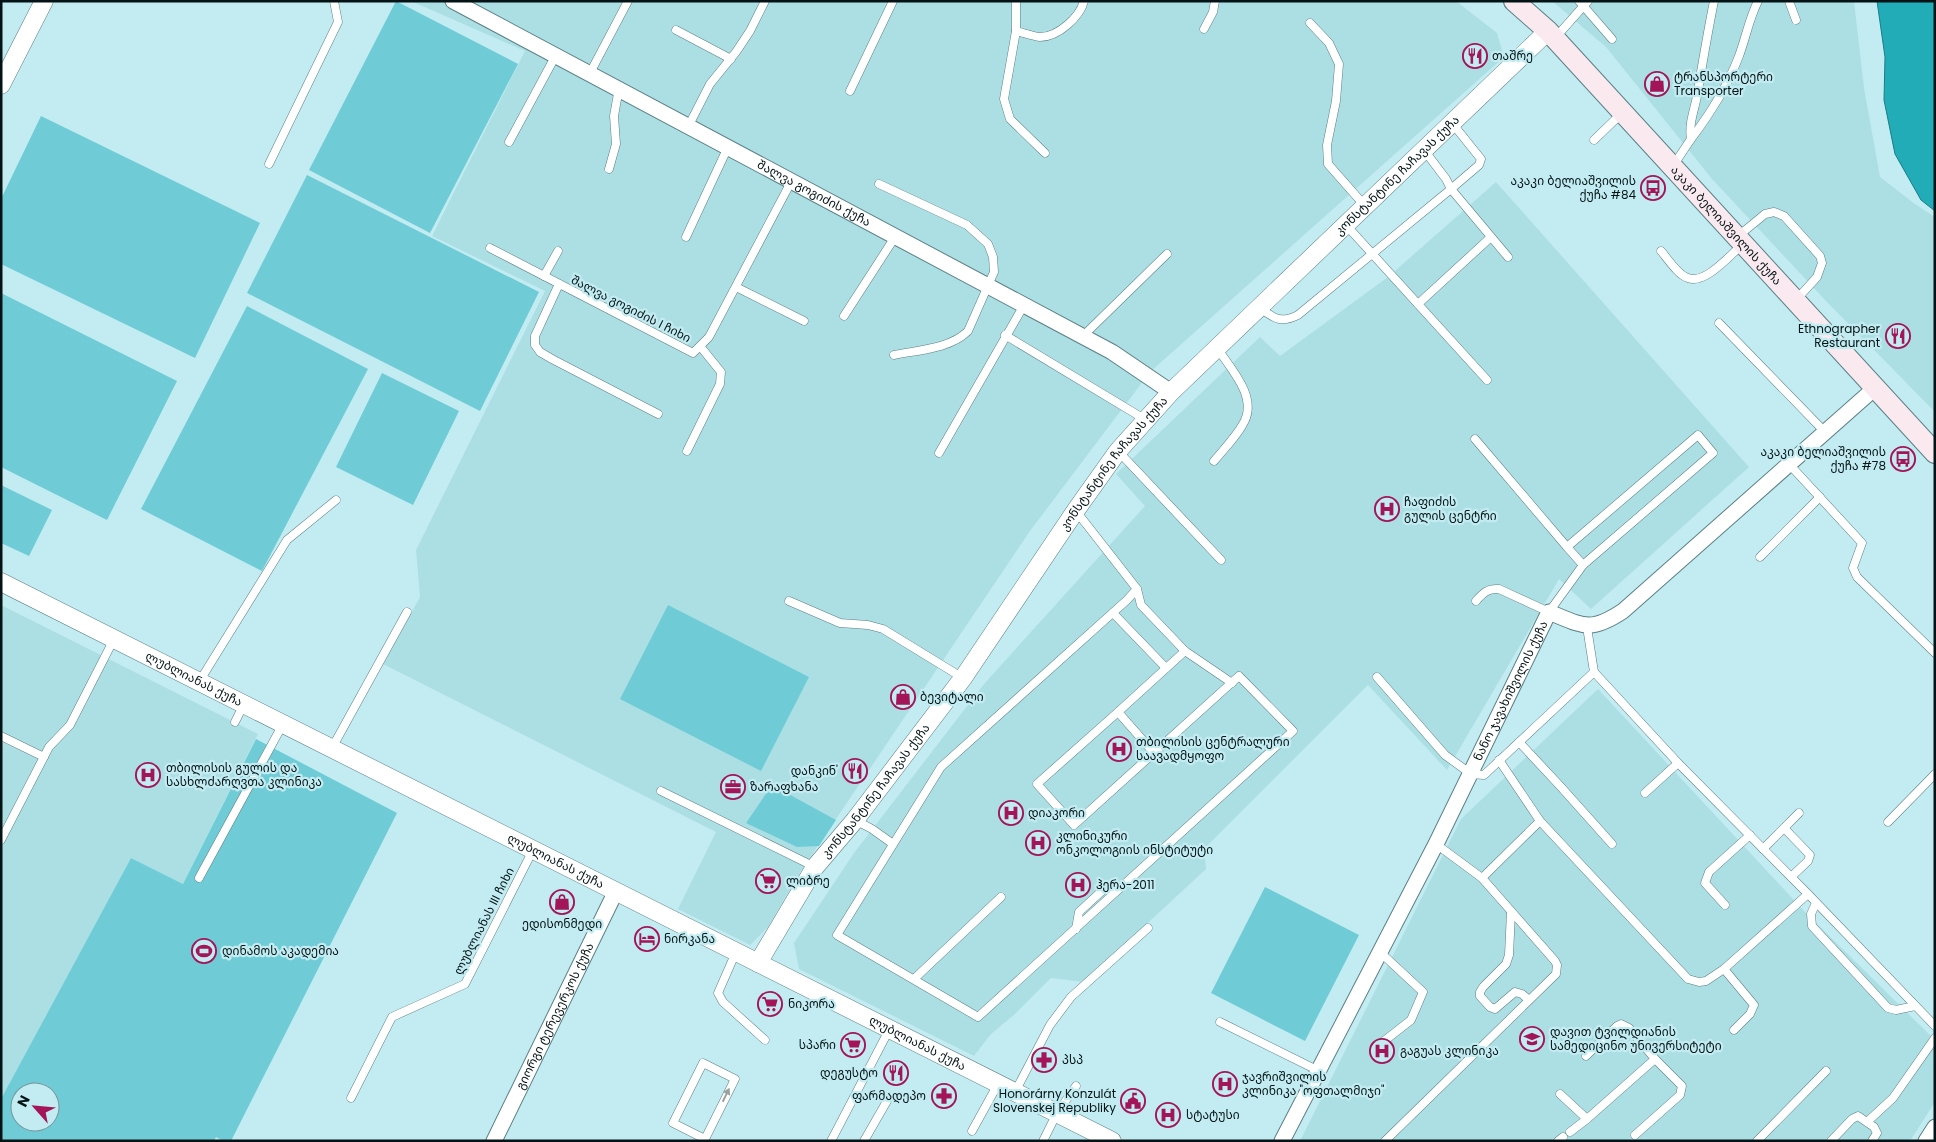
<svg xmlns="http://www.w3.org/2000/svg" width="1936" height="1142" font-family="Poppins,'Noto Sans Georgian',sans-serif">
<rect width="100%" height="100%" fill="#c2ecf1"/>
<g fill="#acdfe3">
<path d="M411,1H1456L1497,33L1504,57L1150,372L1030,531L799,874L768,927L750,945L678,909L716,832L383,664L420,597L416,550L545,291L432,236L525,51Z"/>
<path d="M1552,1H1854L1864,88L1880,177L1915,204L1935,217V412L1825,300L1712,179L1606,47Z"/>
<path d="M1496,182L1749,467L1591,609L1559,579L1447,770L1368,685L1204,849L1206,869L1084,982L1051,978L1015,1014L990,1035L974,1056L799,969L794,943L854,853L984,684L1145,506L1116,474L1260,337L1280,356L1388,277Z"/>
<path d="M1,605L258,734L183,884L131,858L1,1099Z"/>
<path d="M1598,689L1807,914L1935,1040V1102L1910,1141H1300L1461,819Z"/>
</g>
<g fill="#6fccd6" fill-rule="evenodd">
<path d="M396,1L518,64L430,233L309,170Z"/>
<path d="M41,116L260,223L195,358L1,264V199Z"/>
<path d="M307,175L539,292L480,411L247,293Z"/>
<path d="M1,293L177,381L107,520L1,467Z"/>
<path d="M247,306L368,369L262,571L141,509Z"/>
<path d="M382,373L459,411L413,505L336,467Z"/>
<path d="M1,485L52,510L29,556L1,543Z"/>
<path d="M668,605L809,677L761,771L620,699Z"/>
<path d="M256,739L397,813L231,1141H223L216,1137L214,1141H1V1099L131,858L183,884ZM20,1092H50V1122H20Z"/>
<path d="M772,785L836,820L819,846L797,847L746,823Z"/>
<path d="M1265,887L1359,935L1305,1041L1211,993Z"/>
</g>
<path fill="#21acb8" stroke="#187e87" d="M1877,1H1935V211L1921,200L1895,154L1884,100L1885,57Z"/>
<g fill="none" stroke-linecap="round" stroke-linejoin="round">
<defs>
<g id="service">
<path d="M1016,1V31L1004,99L1010,119L1045,153"/>
<path d="M1579,1L1612,39"/>
<path d="M1789,1L1796,20"/>
<path d="M1310,23L1329,43L1339,64L1336,101L1327,145L1328,164L1365,206"/>
<path d="M1204,29L1213,12L1215,1"/>
<path d="M676,30L731,59"/>
<path d="M1016,31C1024,33 1032,36 1040,37C1058,37 1080,17 1084,1"/>
<path d="M1556,37L1588,1"/>
<path d="M590,73L628,1"/>
<path d="M850,91L893,1"/>
<path d="M1452,123L1481,159L1479,165L1451,189L1508,257"/>
<path d="M689,125L710,84L736,52L750,31L765,1"/>
<path d="M1691,139C1710,114 1728,85 1739,56C1746,37 1749,19 1758,1"/>
<path d="M1594,140L1622,113"/>
<path d="M509,142L556,55"/>
<path d="M269,164L338,22L334,1"/>
<path d="M1673,166L1691,139C1688,122 1696,107 1698,90C1703,60 1708,31 1714,1"/>
<path d="M609,169L616,144L614,116L619,88"/>
<path d="M879,184L967,225L988,244L993,257L994,272L968,331C950,349 918,350 894,355"/>
<path d="M1346,225L1487,380"/>
<path d="M686,237L728,147"/>
<path d="M1737,237L1765,214L1774,212L1784,216L1820,256L1822,263L1817,277L1796,300"/>
<path d="M490,248L693,353L709,337L791,182"/>
<path d="M1661,251C1668,259 1678,275 1688,278C1705,285 1730,255 1742,245"/>
<path d="M544,276L558,251"/>
<path d="M559,284L535,336V345L540,352L552,359L658,414"/>
<path d="M736,287L804,321"/>
<path d="M1418,304L1491,237"/>
<path d="M1260,308C1274,318 1280,324 1298,315L1451,189L1446,179L1424,150"/>
<path d="M844,316L895,237"/>
<path d="M1719,323L1825,432"/>
<path d="M1005,335L1146,420"/>
<path d="M1083,336L1167,254"/>
<path d="M1475,439L1567,547L1698,435L1713,453L1583,565L1549,612L1499,589C1488,588 1483,593 1476,601"/>
<path d="M687,451L720,384L721,372L700,346"/>
<path d="M1118,451L1221,560"/>
<path d="M939,453L1024,305"/>
<path d="M1214,461C1224,449 1236,437 1243,424C1259,398 1231,369 1217,348"/>
<path d="M1789,464L1862,543L1853,568L1857,577L1935,653"/>
<path d="M1076,511L1137,589L1141,605L1185,651L1232,683"/>
<path d="M1567,547L1583,565"/>
<path d="M1760,557L1820,497"/>
<path d="M789,601L840,623L868,625L883,629L963,678"/>
<path d="M1113,613L1166,668"/>
<path d="M1594,672L1678,763L1808,894L1935,1026"/>
<path d="M1377,677L1445,755L1471,774L1484,775L1594,672L1587,627"/>
<path d="M199,682L287,540L336,500"/>
<path d="M1118,712L1037,784L1074,825L1239,676L1293,731L978,1017L837,935L941,767L1127,600L1137,589"/>
<path d="M235,722L244,704"/>
<path d="M1,736L44,757"/>
<path d="M1519,742L1561,787L1612,844"/>
<path d="M332,748L407,612"/>
<path d="M1154,753L1118,712L1185,651"/>
<path d="M1499,760L1540,821"/>
<path d="M661,791L815,867"/>
<path d="M1645,793L1678,763"/>
<path d="M855,820L872,829L893,844"/>
<path d="M1888,822L1935,774"/>
<path d="M1784,828L1810,855L1808,861L1791,877"/>
<path d="M1,840L49,747L70,725L114,639"/>
<path d="M1436,844L1482,878"/>
<path d="M1763,849L1799,813"/>
<path d="M199,878L283,724"/>
<path d="M1816,903L1811,914L1812,926L1888,1008L1896,1010L1915,1006"/>
<path d="M1725,905L1705,883L1709,872L1750,835"/>
<path d="M1511,912L1509,955L1506,964L1483,987L1480,992V996L1490,1007L1495,1009L1515,992L1522,994L1529,1000"/>
<path d="M1076,929L1079,912L1104,889L1115,892"/>
<path d="M736,952L718,993L723,1002L765,1040"/>
<path d="M1724,969L1754,1005L1750,1014L1734,1030"/>
<path d="M914,979L1001,897"/>
<path d="M1220,1022L1319,1071"/>
<path d="M1379,1045L1411,1020L1423,992L1381,953"/>
<path d="M1015,1092L1050,1025L1071,997L1148,928"/>
<path d="M1560,1094L1587,1119"/>
<path d="M351,1098L392,1017L465,984L533,850"/>
<path d="M1867,1122L1893,1098L1935,1038"/>
<path d="M972,1131L998,1084"/>
<path d="M1570,1132L1587,1119L1655,1059L1629,1028L1621,1024L1617,1026L1586,1056"/>
<path d="M1635,1135L1680,1095L1682,1086L1655,1059"/>
<path d="M704,1141L735,1079L703,1063L673,1123L705,1139"/>
<path d="M831,1141L889,1030"/>
<path d="M864,1141L887,1101"/>
<path d="M1043,1141L1057,1113L1076,1086"/>
<path d="M1385,1141L1556,974L1557,965L1555,961L1482,878L1540,821L1688,979L1699,982L1706,981L1724,969L1808,894"/>
<path d="M1558,1141L1563,1137"/>
<path d="M1757,1141L1826,1071"/>
<path d="M1831,1141L1852,1119L1858,1116L1874,1127L1877,1133L1872,1141"/>
</g>
<g id="minor">
<path id="s1" d="M453,1L1112,352L1171,392"/>
<path id="s2" d="M494,1141L616,891"/>
<path id="s3" d="M1282,1141L1436,844L1549,612C1583,626 1590,633 1623,611L1875,388"/>
<path d="M1926,1141L1935,1127"/>
</g>
<g id="tertiary">
<path d="M1,85L44,1"/>
<path id="s4" d="M1,582L1112,1141"/>
<path id="s5" d="M758,963L815,867L855,820L963,678L1076,510L1118,451L1171,392L1548,31"/>
</g>
<g id="secondary">
<path id="s6" d="M1514,1L1548,31L1935,453"/>
</g>
</defs>
<use href="#service" stroke="#5a8085" stroke-width="9"/>
<use href="#minor" stroke="#5a8085" stroke-width="17"/>
<use href="#tertiary" stroke="#5a8085" stroke-width="19"/>
<use href="#secondary" stroke="#5a8085" stroke-width="22"/>
<use href="#service" stroke="#fff" stroke-width="8"/>
<use href="#minor" stroke="#fff" stroke-width="15"/>
<use href="#tertiary" stroke="#fff" stroke-width="18"/>
<use href="#secondary" stroke="#fae9ee" stroke-width="20"/>
</g>
<defs><path id="oneway-solid" d="M-6-.8H1V-3.2L6.5 0L1 3.2V.8H-6Z" transform="scale(1.25)"/></defs>
<use fill="#9ba1a1" href="#oneway-solid" transform="translate(726 1095) rotate(-64)"/>
<defs>
<symbol id="restaurant-ring" viewBox="-11 -11 22 22"><circle r="9.5" fill="#c2ecf1" stroke="#a31459" stroke-width="1.5"/><path d="M-5-6h1v4h1v-4h1v4h1v-4h1v5L-1.5 .5V6h-2V.5L-5-1ZM5-6V6H3V1.5H1.5Q1.5-4 5-6Z" fill="#a31459"/></symbol>
<symbol id="shop-ring" viewBox="-11 -11 22 22"><circle r="9.5" fill="#c2ecf1" stroke="#a31459" stroke-width="1.5"/><path d="M-5-2.5h2.3a2.7 3.5 0 0 1 5.4 0H5L5.5 6h-11ZM-1.5-2.5h3a1.5 2.3 0 0 0-3 0Z" fill="#a31459"/></symbol>
<symbol id="bus-ring" viewBox="-11 -11 22 22"><circle r="9.5" fill="#c2ecf1" stroke="#a31459" stroke-width="1.5"/><path d="M-5-6H5V4H4V6H2V4H-2V6H-4V4H-5ZM-3.5-4V0h7V-4ZM-3.5 1.2v1.5H-2V1.2ZM2 1.2v1.5H3.5V1.2Z" fill="#a31459"/></symbol>
<symbol id="hospital-ring" viewBox="-11 -11 22 22"><circle r="9.5" fill="#c2ecf1" stroke="#a31459" stroke-width="1.5"/><path d="M-5-5h3v3.5h4V-5h3V5h-3V1.5h-4V5h-3Z" fill="#a31459"/></symbol>
<symbol id="office-ring" viewBox="-11 -11 22 22"><circle r="9.5" fill="#c2ecf1" stroke="#a31459" stroke-width="1.5"/><path d="M-6-3h4V-5.5h4V-3h4V5H-6ZM-1-4.5V-3h2v-1.5ZM-6 0V1H6V0Z" fill="#a31459"/></symbol>
<symbol id="supermarket-ring" viewBox="-11 -11 22 22"><circle r="9.5" fill="#c2ecf1" stroke="#a31459" stroke-width="1.5"/><path d="M-6-5.5h2.5l.6 2H6L4.5 2H-2.5L-4.4-4H-6ZM-1.5 3.2a1.3 1.3 0 1 0 .1 0ZM3 3.2a1.3 1.3 0 1 0 .1 0Z" fill="#a31459"/></symbol>
<symbol id="hotel-ring" viewBox="-11 -11 22 22"><circle r="9.5" fill="#c2ecf1" stroke="#a31459" stroke-width="1.5"/><path d="M-6-4.5h1.5V1H6V5H4.5V3h-9V5H-6ZM-4 0a1.8 1.8 0 1 1 3.6 0ZM.5 0V-2.5h3Q6-2.5 6 0Z" fill="#a31459"/></symbol>
<symbol id="stadium-ring" viewBox="-11 -11 22 22"><circle r="9.5" fill="#c2ecf1" stroke="#a31459" stroke-width="1.5"/><path d="M0-5a6.5 5 0 1 0 0 10a6.5 5 0 1 0 0-10ZM-3.5-1.8h7v3.6h-7Z" fill="#a31459"/></symbol>
<symbol id="university-ring" viewBox="-11 -11 22 22"><circle r="9.5" fill="#c2ecf1" stroke="#a31459" stroke-width="1.5"/><path d="M0-5L7-2L0 1L-7-2ZM-4 1L0 2.5L4 1V4Q0 6-4 4Z" fill="#a31459"/></symbol>
<symbol id="pharmacy-ring" viewBox="-11 -11 22 22"><circle r="9.5" fill="#c2ecf1" stroke="#a31459" stroke-width="1.5"/><path d="M-2-6h4v4h4v4h-4v4h-4v-4h-4v-4h4Z" fill="#a31459"/></symbol>
<symbol id="civic-ring" viewBox="-11 -11 22 22"><circle r="9.5" fill="#c2ecf1" stroke="#a31459" stroke-width="1.5"/><path d="M-.6-6.5H3V-4.5H.6V-3L4-1V1h2V6H-6V1h2V-1L-.6-3ZM-1.2 2.5V6h2.4V2.5Z" fill="#a31459"/></symbol>
</defs>
<g fill-rule="evenodd">
<use href="#restaurant-ring" x="1461" y="42" width="28" height="28"/>
<use href="#shop-ring" x="1643" y="70" width="28" height="28"/>
<use href="#bus-ring" x="1639" y="174" width="28" height="28"/>
<use href="#restaurant-ring" x="1884" y="322" width="28" height="28"/>
<use href="#bus-ring" x="1889" y="445" width="28" height="28"/>
<use href="#hospital-ring" x="1373" y="495" width="28" height="28"/>
<use href="#shop-ring" x="889" y="683" width="28" height="28"/>
<use href="#hospital-ring" x="1105" y="735" width="28" height="28"/>
<use href="#restaurant-ring" x="841" y="757" width="28" height="28"/>
<use href="#hospital-ring" x="134" y="761" width="28" height="28"/>
<use href="#office-ring" x="719" y="773" width="28" height="28"/>
<use href="#hospital-ring" x="997" y="799" width="28" height="28"/>
<use href="#hospital-ring" x="1024" y="829" width="28" height="28"/>
<use href="#supermarket-ring" x="754" y="867" width="28" height="28"/>
<use href="#hospital-ring" x="1064" y="871" width="28" height="28"/>
<use href="#shop-ring" x="548" y="888" width="28" height="28"/>
<use href="#hotel-ring" x="633" y="925" width="28" height="28"/>
<use href="#stadium-ring" x="190" y="937" width="28" height="28"/>
<use href="#supermarket-ring" x="756" y="990" width="28" height="28"/>
<use href="#university-ring" x="1518" y="1025" width="28" height="28"/>
<use href="#supermarket-ring" x="839" y="1031" width="28" height="28"/>
<use href="#hospital-ring" x="1368" y="1037" width="28" height="28"/>
<use href="#pharmacy-ring" x="1030" y="1046" width="28" height="28"/>
<use href="#restaurant-ring" x="882" y="1059" width="28" height="28"/>
<use href="#hospital-ring" x="1211" y="1070" width="28" height="28"/>
<use href="#pharmacy-ring" x="930" y="1082" width="28" height="28"/>
<use href="#civic-ring" x="1119" y="1087" width="28" height="28"/>
<use href="#hospital-ring" x="1154" y="1101" width="28" height="28"/>
</g>
<g text-anchor="middle" stroke-width="4.5" stroke-linejoin="round" paint-order="stroke">
<g font-size="12" fill="#041315" stroke="#c2ecf1" text-anchor="start">
<text x="1492" y="60">თაშრე</text>
<text x="1674" y="81">ტრანსპორტერი<tspan x="1674" dy="14">Transporter</tspan></text>
<text x="1636" y="185" text-anchor="end">აკაკი ბელიაშვილის<tspan x="1636" dy="14">ქუჩა #84</tspan></text>
<text x="1880" y="333" text-anchor="end">Ethnographer<tspan x="1880" dy="14">Restaurant</tspan></text>
<text x="1886" y="456" text-anchor="end">აკაკი ბელიაშვილის<tspan x="1886" dy="14">ქუჩა #78</tspan></text>
<text x="1404" y="506">ჩაფიძის<tspan x="1404" dy="14">გულის ცენტრი</tspan></text>
<text x="920" y="701">ბევიტალი</text>
<text x="1136" y="746">თბილისის ცენტრალური<tspan x="1136" dy="14">საავადმყოფო</tspan></text>
<text x="166" y="772">თბილისის გულის და<tspan x="166" dy="14">სასხლძარღვთა კლინიკა</tspan></text>
<text x="838" y="775" text-anchor="end">დანკინ'</text>
<text x="750" y="791">ზარაფხანა</text>
<text x="1028" y="817">დიაკორი</text>
<text x="1056" y="840">კლინიკური<tspan x="1056" dy="14">ონკოლოგიის ინსტიტუტი</tspan></text>
<text x="786" y="885">ლიბრე</text>
<text x="1096" y="889">ჰერა-2011</text>
<text x="562" y="928" text-anchor="middle">ედისონმედი</text>
<text x="664" y="943">ნირკანა</text>
<text x="222" y="955">დინამოს აკადემია</text>
<text x="788" y="1008">ნიკორა</text>
<text x="1550" y="1036">დავით ტვილდიანის<tspan x="1550" dy="14">სამედიცინო უნივერსიტეტი</tspan></text>
<text x="836" y="1049" text-anchor="end">სპარი</text>
<text x="1400" y="1055">გაგუას კლინიკა</text>
<text x="1062" y="1064">პსპ</text>
<text x="878" y="1077" text-anchor="end">დეგუსტო</text>
<text x="1242" y="1081">ჯავრიშვილის<tspan x="1242" dy="14">კლინიკა "ოფთალმიჯი"</tspan></text>
<text x="1116" y="1098" text-anchor="end">Honorárny Konzulát<tspan x="1116" dy="14">Slovenskej Republiky</tspan></text>
<text x="926" y="1100" text-anchor="end">ფარმადეპო</text>
<text x="1186" y="1119">სტატუსი</text>
</g>
<g font-size="12" fill="#041315" stroke="#c2ecf1">
<text dy="4" stroke="none"><textPath href="#s5" startOffset="1019">კონსტანტინე ჩაჩავას ქუჩა</textPath></text>
<text dy="4" stroke="none"><textPath href="#s1" startOffset="409">შალვა გოგიძის ქუჩა</textPath></text>
<text dy="4" stroke="none"><textPath href="#s6" startOffset="309">აკაკი ბელიაშვილის ქუჩა</textPath></text>
<text transform="translate(631 309) rotate(27)" y="4">შალვა გოგიძის I ჩიხი</text>
<text dy="4" stroke="none"><textPath href="#s5" startOffset="614">კონსტანტინე ჩაჩავას ქუჩა</textPath></text>
<text dy="4" stroke="none"><textPath href="#s4" startOffset="216">ლუბლიანას ქუჩა</textPath></text>
<text dy="4" stroke="none"><textPath href="#s3" startOffset="505">ნანო ჯავახიშვილის ქუჩა</textPath></text>
<text dy="4" stroke="none"><textPath href="#s5" startOffset="209">კონსტანტინე ჩაჩავას ქუჩა</textPath></text>
<text dy="4" stroke="none"><textPath href="#s4" startOffset="621">ლუბლიანას ქუჩა</textPath></text>
<text transform="translate(484 921) rotate(-63)" y="4">ლუბლიანას III ჩიხი</text>
<text dy="4" stroke="none"><textPath href="#s2" startOffset="139">გიორგი ტერევერკოს ქუჩა</textPath></text>
<text dy="4" stroke="none"><textPath href="#s4" startOffset="1026">ლუბლიანას ქუჩა</textPath></text>
</g>
</g>
<rect width="1936" height="1142" fill="none" stroke="#041315" stroke-width="5"/>
<g transform="translate(35 1107) rotate(297)"><circle r="24" fill="#c2ecf1" stroke="#769599"/>
<path d="M0-4L9 19L0 12L-9 19Z" fill="#a31459"/>
<text y="-8" font-size="14" font-weight="bold" text-anchor="middle" fill="#041315">N</text>
</g>
</svg>
